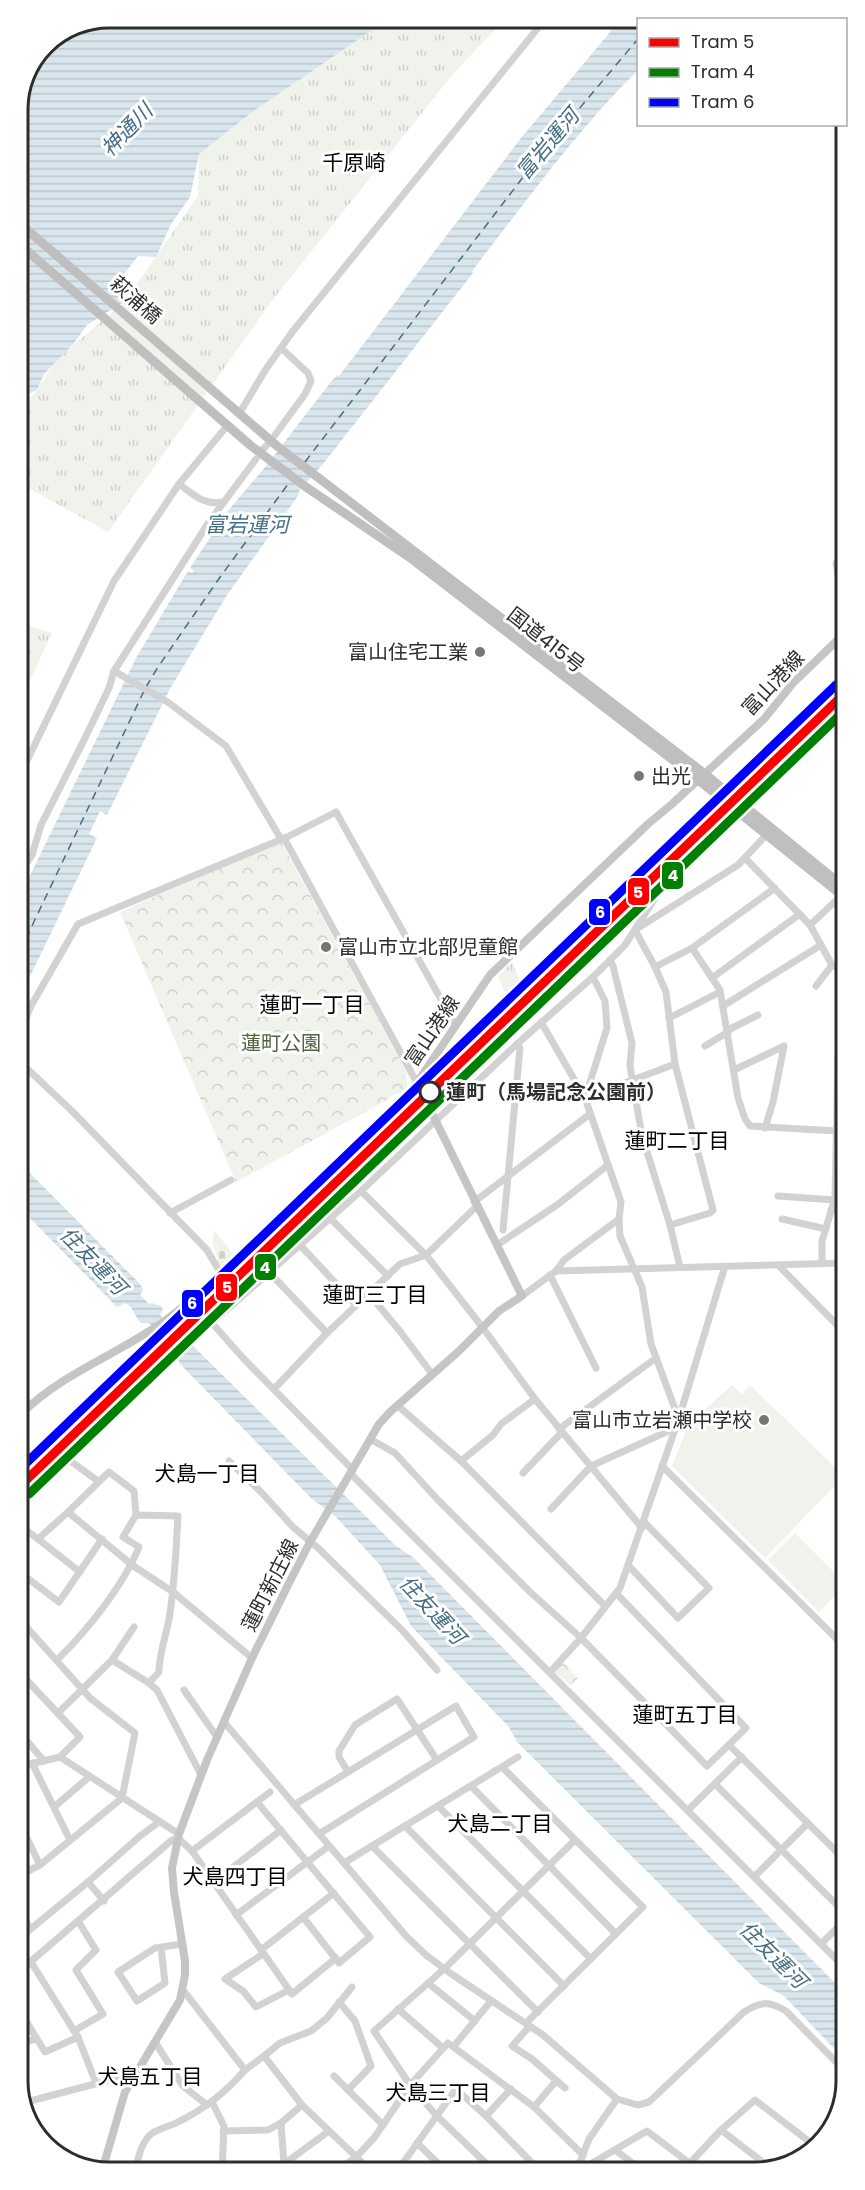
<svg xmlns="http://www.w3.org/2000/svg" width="865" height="2190" font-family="Poppins,'Noto Sans JP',sans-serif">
<defs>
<pattern id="grass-tufts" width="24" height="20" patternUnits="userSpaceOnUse" patternTransform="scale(1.5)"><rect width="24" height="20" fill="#f0f3ec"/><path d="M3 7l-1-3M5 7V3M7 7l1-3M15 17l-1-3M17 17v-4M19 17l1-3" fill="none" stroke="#ced1cb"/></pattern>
<pattern id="cemetery-stones" width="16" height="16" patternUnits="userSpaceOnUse" patternTransform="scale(1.5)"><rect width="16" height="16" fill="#f0f3ec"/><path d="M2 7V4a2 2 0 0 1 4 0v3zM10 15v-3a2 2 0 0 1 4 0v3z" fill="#ced1cb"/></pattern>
<pattern id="park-crowns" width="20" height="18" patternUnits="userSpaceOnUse" patternTransform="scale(1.5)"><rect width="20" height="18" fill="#f0f3ec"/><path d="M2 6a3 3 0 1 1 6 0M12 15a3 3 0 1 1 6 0" fill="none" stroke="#ced1cb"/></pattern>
<pattern id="water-rules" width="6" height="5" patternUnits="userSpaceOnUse" patternTransform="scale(1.5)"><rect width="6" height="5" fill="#dae6ee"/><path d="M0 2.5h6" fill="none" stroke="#bbc6cc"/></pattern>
</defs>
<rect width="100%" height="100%" fill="#fff"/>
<g fill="url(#grass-tufts)">
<path d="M390,18H506L453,74L271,302L108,532L19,483V411L37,390L56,360L125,301L198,196L199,154L255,110Z"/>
<path d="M19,622L52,633L20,702Z"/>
<path d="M512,962L525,993L508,1000L498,976Z"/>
</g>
<path fill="url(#cemetery-stones)" d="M215,1231L233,1254L221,1265L218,1264C218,1252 209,1243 215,1231Z"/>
<g fill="url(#park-crowns)">
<path d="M281,842L406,1071L407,1086L400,1094L396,1093L387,1100L236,1182L120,912Z"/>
<path d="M563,1662L578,1678L570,1686L554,1671Z"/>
</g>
<g fill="#f0f3ec">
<path d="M732,1385L742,1394L750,1385L844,1476L765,1558L672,1466L689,1424Z"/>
<path d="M795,1533L846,1584L819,1612L768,1560Z"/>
</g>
<g fill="url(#water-rules)">
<path d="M109,18H390L255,110L199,154L190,197L171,224L156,257L138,256L117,283L125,301L87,325L74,343L44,374L37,390L26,395L19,404L18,104L45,45Z"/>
<path d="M622,18H708L638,20V70C576,131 525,203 472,271L473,273L323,464L299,491L298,496L227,595L171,687L107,815L100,811L89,834L97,838L20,997V896L136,658L188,571L192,573L194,571L190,568L227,512L266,466L330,383L337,375L339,376L521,138Z"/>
<path d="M21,1164L140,1284L143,1290L140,1295L149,1304L152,1303L161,1306L163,1310L160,1315L185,1343L189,1342L396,1546L414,1558L836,1984L847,1974V2062L784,1996L759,1983L517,1742L509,1727L411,1626L380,1565L335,1516L312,1499L180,1364L176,1354L149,1323H141C134,1316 134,1307 125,1303L117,1307L21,1209Z"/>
</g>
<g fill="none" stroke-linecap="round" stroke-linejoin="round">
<g stroke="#456d85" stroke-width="1.5" stroke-dasharray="8 6" stroke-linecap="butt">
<path d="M655,20L656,18"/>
<path d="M305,462L540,155L638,39"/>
<path d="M146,687L158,667L218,580L291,480"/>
<path d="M20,951L144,691"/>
</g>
<g stroke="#d2d2d2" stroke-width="7">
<path d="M239,414L266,369L293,331L546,18"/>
<path d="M275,435L305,394L311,381L308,373L281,348"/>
<path d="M263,449L268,444"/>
<path d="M179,484C194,495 204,506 224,502"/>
<path d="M843,556L836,563L844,607"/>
<path d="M114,671L169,703L226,746L281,839"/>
<path d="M20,775L114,581L179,484L227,426"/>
<path d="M284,838L417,1083"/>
<path d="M746,859L810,925L844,893"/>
<path d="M20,874L32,855L41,825L85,738L109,688L114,671L209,522L256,459"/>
<path d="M810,925L832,965"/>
<path d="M638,928L738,865L768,833"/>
<path d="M635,930L655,967L692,948L720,990L738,1098L745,1119L750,1126L837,1131"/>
<path d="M692,948L775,888"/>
<path d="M610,960L613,966L632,1043L630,1066L642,1136L670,1225L680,1267"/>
<path d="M655,967L666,992L675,1064L713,1210L710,1213L670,1225"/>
<path d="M712,978L800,914"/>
<path d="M816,986L832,965L844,970"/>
<path d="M723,1006L821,945"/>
<path d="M669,1018L720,992"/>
<path d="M541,1022L585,1098L621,1202L619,1219L620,1236L642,1287L651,1344L678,1417"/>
<path d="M728,1030L758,1015"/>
<path d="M20,1033L31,1006L78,924L287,837L336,812L456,1026"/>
<path d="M705,1046L728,1032"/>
<path d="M20,1062L72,1111L207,1250L221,1274"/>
<path d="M734,1070L784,1046L773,1102L765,1128"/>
<path d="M585,1098L607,1028L605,1001L593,977"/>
<path d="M585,1098L675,1064"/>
<path d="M361,1191L426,1255L483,1328L535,1399L642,1528"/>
<path d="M778,1196L835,1200"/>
<path d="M474,1202L590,1114"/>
<path d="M831,1210L845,1211"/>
<path d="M170,1213L231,1180"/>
<path d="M330,1218L388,1276"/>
<path d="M782,1219L826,1229"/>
<path d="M503,1230L520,1048L517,1044L593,977L625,945L664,884"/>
<path d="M300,1245L356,1305"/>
<path d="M497,1245L557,1205L608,1165"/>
<path d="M822,1263V1241L835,1198L838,1059L845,1029"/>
<path d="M779,1266L845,1333"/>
<path d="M556,1271L564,1260L619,1219"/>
<path d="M269,1272L327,1333"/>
<path d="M550,1275L596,1368"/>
<path d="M369,1294L399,1330L432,1374"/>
<path d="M522,1296L556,1271L845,1263"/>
<path d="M274,1389L327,1333L400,1264L426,1255L477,1206"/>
<path d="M397,1405L461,1461L605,1606"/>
<path d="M559,1429L656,1358"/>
<path d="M370,1439L395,1453L438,1500L529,1591L581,1638L707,1766L746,1728L616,1593"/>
<path d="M229,1461L262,1493L293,1527L318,1548L402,1630L437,1670"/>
<path d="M461,1461L493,1435L501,1424L535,1399"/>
<path d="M662,1466L846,1648"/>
<path d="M353,1470L243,1358L212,1323L361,1191L517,1044"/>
<path d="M523,1473L562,1432"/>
<path d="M351,1474L836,1959"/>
<path d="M21,1504L69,1460L98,1481"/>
<path d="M551,1509L591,1466L675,1428"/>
<path d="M68,1512L109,1472L134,1491L136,1515"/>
<path d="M21,1526L38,1539L68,1512L132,1565L173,1592L252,1658"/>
<path d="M38,1539L80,1572"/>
<path d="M628,1565L678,1618L709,1588L644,1522"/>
<path d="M22,1574L59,1602L102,1539"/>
<path d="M22,1622L90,1698L135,1733L122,1798L40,1865L22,1874"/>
<path d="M57,1660C87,1631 123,1586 139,1547L123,1537L136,1515L178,1516C176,1548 175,1581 170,1613C167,1634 159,1652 159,1672L149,1683L157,1690L201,1775"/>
<path d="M112,1660L149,1683"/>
<path d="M550,1672L581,1638L620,1588L679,1418L725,1266"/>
<path d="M22,1675L80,1737L60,1757"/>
<path d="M184,1690L217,1737"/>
<path d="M58,1713L112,1660L134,1627"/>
<path d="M224,1722L406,1936L426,1955L450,1973L543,2035L617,2099L638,2105L649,2102L744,2012C761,2001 769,2001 786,2011L847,2073"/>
<path d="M22,1735L44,1761"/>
<path d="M729,1745L846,1861"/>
<path d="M32,1763L70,1840"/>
<path d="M22,1766L60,1757L179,1834"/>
<path d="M502,1767L643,1907L526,2023"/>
<path d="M348,1772L339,1757V1751L355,1725L397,1699L437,1760"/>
<path d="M715,1784L847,1915"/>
<path d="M471,1786L616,1934"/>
<path d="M257,1802L370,1937L339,1963L303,1917"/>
<path d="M294,1805L456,1706L474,1737L319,1834"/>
<path d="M438,1806L591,1959"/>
<path d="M54,1807L89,1777"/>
<path d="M688,1810L742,1757"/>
<path d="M405,1826L564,1986"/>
<path d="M22,1828L40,1865"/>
<path d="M372,1846L538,2012"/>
<path d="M192,1851L270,1792"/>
<path d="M344,1863L518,1757"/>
<path d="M755,1876L808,1823"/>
<path d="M88,1882L104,1901"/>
<path d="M214,1882L281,1830"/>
<path d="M22,1913L30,1929"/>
<path d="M236,1915L329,1846"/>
<path d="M22,1936L88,1882L140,1836L159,1822"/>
<path d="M821,1944L847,1918"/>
<path d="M161,1947L165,1983L137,2001L118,1972L155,1948L182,1944"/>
<path d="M261,1950L334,1893"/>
<path d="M263,1954L225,1979L243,1991L256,2007L289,1990"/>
<path d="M31,1962L78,2037L96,2083"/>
<path d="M22,1969L172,1840L178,1838L192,1851L292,1994L336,1958"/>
<path d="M428,1983L475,2021"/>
<path d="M183,1990L245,2070L264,2056L302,2105L370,2170"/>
<path d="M339,2002L355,2021L371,2066L348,2090"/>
<path d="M398,2009L443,2048"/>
<path d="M23,2016L45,2052L78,2037"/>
<path d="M530,2026L512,2046L532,2059L565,2088"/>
<path d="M74,2031L103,2014L76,1970L96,1950L78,1921"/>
<path d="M155,2042L183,2086L207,2105"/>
<path d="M23,2043L36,2039"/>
<path d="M454,2046L491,2001"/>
<path d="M264,2056L280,2043L311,2031L327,2018L352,1987"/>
<path d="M334,2076L383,2125"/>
<path d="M212,2102L224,2126L222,2171"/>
<path d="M23,2103L136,2073"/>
<path d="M534,2107L556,2081"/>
<path d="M486,2116L511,2089"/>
<path d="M281,2123L284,2164"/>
<path d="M721,2130L755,2100L815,2146"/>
<path d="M223,2131L268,2130L281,2123L302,2105"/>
<path d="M417,2143L445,2170"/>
<path d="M615,2150L639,2168"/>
<path d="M690,2163L721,2130L769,2167"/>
<path d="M492,2169L436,2115L410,2085L374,2031L444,1969L575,1840"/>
<path d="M580,2169L579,2165L589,2139L617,2099"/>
<path d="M582,2169L647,2131L696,2168"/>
<path d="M338,2170L356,2157L374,2138L410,2085L448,2043L534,2107L583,2155"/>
<path d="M398,2170L456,2089L486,2116L535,2166L532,2169"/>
<path d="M251,2171L284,2164L329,2131"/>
<path d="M135,2172C138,2159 140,2146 149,2136C155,2129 169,2127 178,2122C205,2109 226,2092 245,2070"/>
</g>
<g stroke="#c5c5c5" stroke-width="8">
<path d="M21,1414C66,1370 121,1354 170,1317C249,1256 319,1186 391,1118L406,1099L490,975L648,824L672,804L764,719L794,682L844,634"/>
<path d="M102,2171L125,2092L180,2000L185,1975V1961L174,1892L172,1868L179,1834L207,1760L252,1658L288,1585L310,1542L379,1424L390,1412L459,1351L499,1311L522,1296L417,1083"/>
</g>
<g stroke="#bfbfbf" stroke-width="9">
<path d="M18,222L277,446L705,774L844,887"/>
<path d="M18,243L250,445L306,487L409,557L682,767L844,897"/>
</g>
<defs>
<path id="tram-1" d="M21,1485L844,694"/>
<path id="tram-2" d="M29,1494L844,711"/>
<path id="tram-3" d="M21,1468L836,685"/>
</defs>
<use href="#tram-1" stroke="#fff" stroke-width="14"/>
<use href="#tram-2" stroke="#fff" stroke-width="14"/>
<use href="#tram-3" stroke="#fff" stroke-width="14"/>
<use href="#tram-1" stroke="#f00" stroke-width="9"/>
<use href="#tram-2" stroke="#008000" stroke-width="9"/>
<use href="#tram-3" stroke="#00f" stroke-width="9"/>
</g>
<g fill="#767676" stroke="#fff" stroke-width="2">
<circle cx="480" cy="652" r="6"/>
<circle cx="639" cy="776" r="6"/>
<circle cx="326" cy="947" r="6"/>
<circle cx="764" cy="1420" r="6"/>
</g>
<circle fill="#fff" stroke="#2d2d2d" stroke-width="3" cx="430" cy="1092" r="10"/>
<g text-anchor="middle" stroke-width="6" stroke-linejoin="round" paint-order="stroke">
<g font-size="20" fill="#2d2d2d" stroke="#fff">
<text transform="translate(136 300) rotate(41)" y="7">萩浦橋</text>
<text transform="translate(546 640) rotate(38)" y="7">国道415号</text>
<text transform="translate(773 683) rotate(-47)" y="7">富山港線</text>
<text transform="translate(432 1031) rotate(-56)" y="7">富山港線</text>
<text transform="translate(270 1585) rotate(-63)" y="7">蓮町新庄線</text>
</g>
<g font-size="20" fill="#2d2d2d" stroke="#fff" text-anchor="end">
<text x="468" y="659">富山住宅工業</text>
<text x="651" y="783" text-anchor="start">出光</text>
<text x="338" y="954" text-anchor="start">富山市立北部児童館</text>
<text x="752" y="1427">富山市立岩瀬中学校</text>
</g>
<g font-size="20" fill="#516340" stroke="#fff">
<text x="281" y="1050">蓮町公園</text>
</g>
<g font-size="20" font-weight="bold" fill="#2d2d2d" stroke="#fff" text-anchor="start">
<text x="446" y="1099">蓮町（馬場記念公園前）</text>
</g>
<g font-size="21" font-style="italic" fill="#456d85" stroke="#fff">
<text transform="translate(127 130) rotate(-46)" y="7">神通川</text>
<text transform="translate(548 144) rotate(-50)" y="7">富岩運河</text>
<text x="247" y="532">富岩運河</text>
<text transform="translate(93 1261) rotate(46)" y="7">住友運河</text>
<text transform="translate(432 1610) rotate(47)" y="7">住友運河</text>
<text transform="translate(773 1955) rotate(45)" y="7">住友運河</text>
</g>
<g font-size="21" fill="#000" stroke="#fff">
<text x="354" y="170">千原崎</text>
<text x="312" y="1012">蓮町一丁目</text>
<text x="677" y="1148">蓮町二丁目</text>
<text x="375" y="1302">蓮町三丁目</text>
<text x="207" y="1481">犬島一丁目</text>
<text x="685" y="1722">蓮町五丁目</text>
<text x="500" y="1831">犬島二丁目</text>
<text x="235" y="1884">犬島四丁目</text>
<text x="150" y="2084">犬島五丁目</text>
<text x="438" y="2100">犬島三丁目</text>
</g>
</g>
<path d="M0 0H865V2190H0ZM109 28H755A81 81 0 0 1 836 109V2081A81 81 0 0 1 755 2162H109A81 81 0 0 1 28 2081V109A81 81 0 0 1 109 28Z" fill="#fff" fill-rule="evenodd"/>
<path fill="none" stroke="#2d2d2d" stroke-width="3" d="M109 28H755A81 81 0 0 1 836 109V2081A81 81 0 0 1 755 2162H109A81 81 0 0 1 28 2081V109A81 81 0 0 1 109 28Z"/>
<g stroke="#fff" stroke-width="2">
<rect x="661" y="861" width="23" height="29" rx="6" fill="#008000"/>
<rect x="627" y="877" width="23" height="29" rx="6" fill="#f00"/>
<rect x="588" y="898" width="23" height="28" rx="6" fill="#00f"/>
<rect x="254" y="1253" width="23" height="28" rx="6" fill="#008000"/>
<rect x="215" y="1273" width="23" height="29" rx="6" fill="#f00"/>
<rect x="181" y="1289" width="23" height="29" rx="6" fill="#00f"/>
</g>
<g font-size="16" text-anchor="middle" font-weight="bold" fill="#fff">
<text x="673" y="881">4</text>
<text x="638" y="898">5</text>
<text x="600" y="918">6</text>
<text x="265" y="1273">4</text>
<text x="227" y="1293">5</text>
<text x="192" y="1309">6</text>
</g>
<rect x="637" y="18" width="210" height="108" fill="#ffffff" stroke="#ababab" stroke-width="1.5"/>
<rect x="649" y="38" width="30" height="9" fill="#ff0000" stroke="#ababab" stroke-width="1.5"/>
<text x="691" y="48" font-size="18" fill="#2d2d2d">Tram 5</text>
<rect x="649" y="68" width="30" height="9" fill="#008000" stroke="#ababab" stroke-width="1.5"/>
<text x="691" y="78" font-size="18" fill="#2d2d2d">Tram 4</text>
<rect x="649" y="98" width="30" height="9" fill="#0000ff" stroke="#ababab" stroke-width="1.5"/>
<text x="691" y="108" font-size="18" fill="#2d2d2d">Tram 6</text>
</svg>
